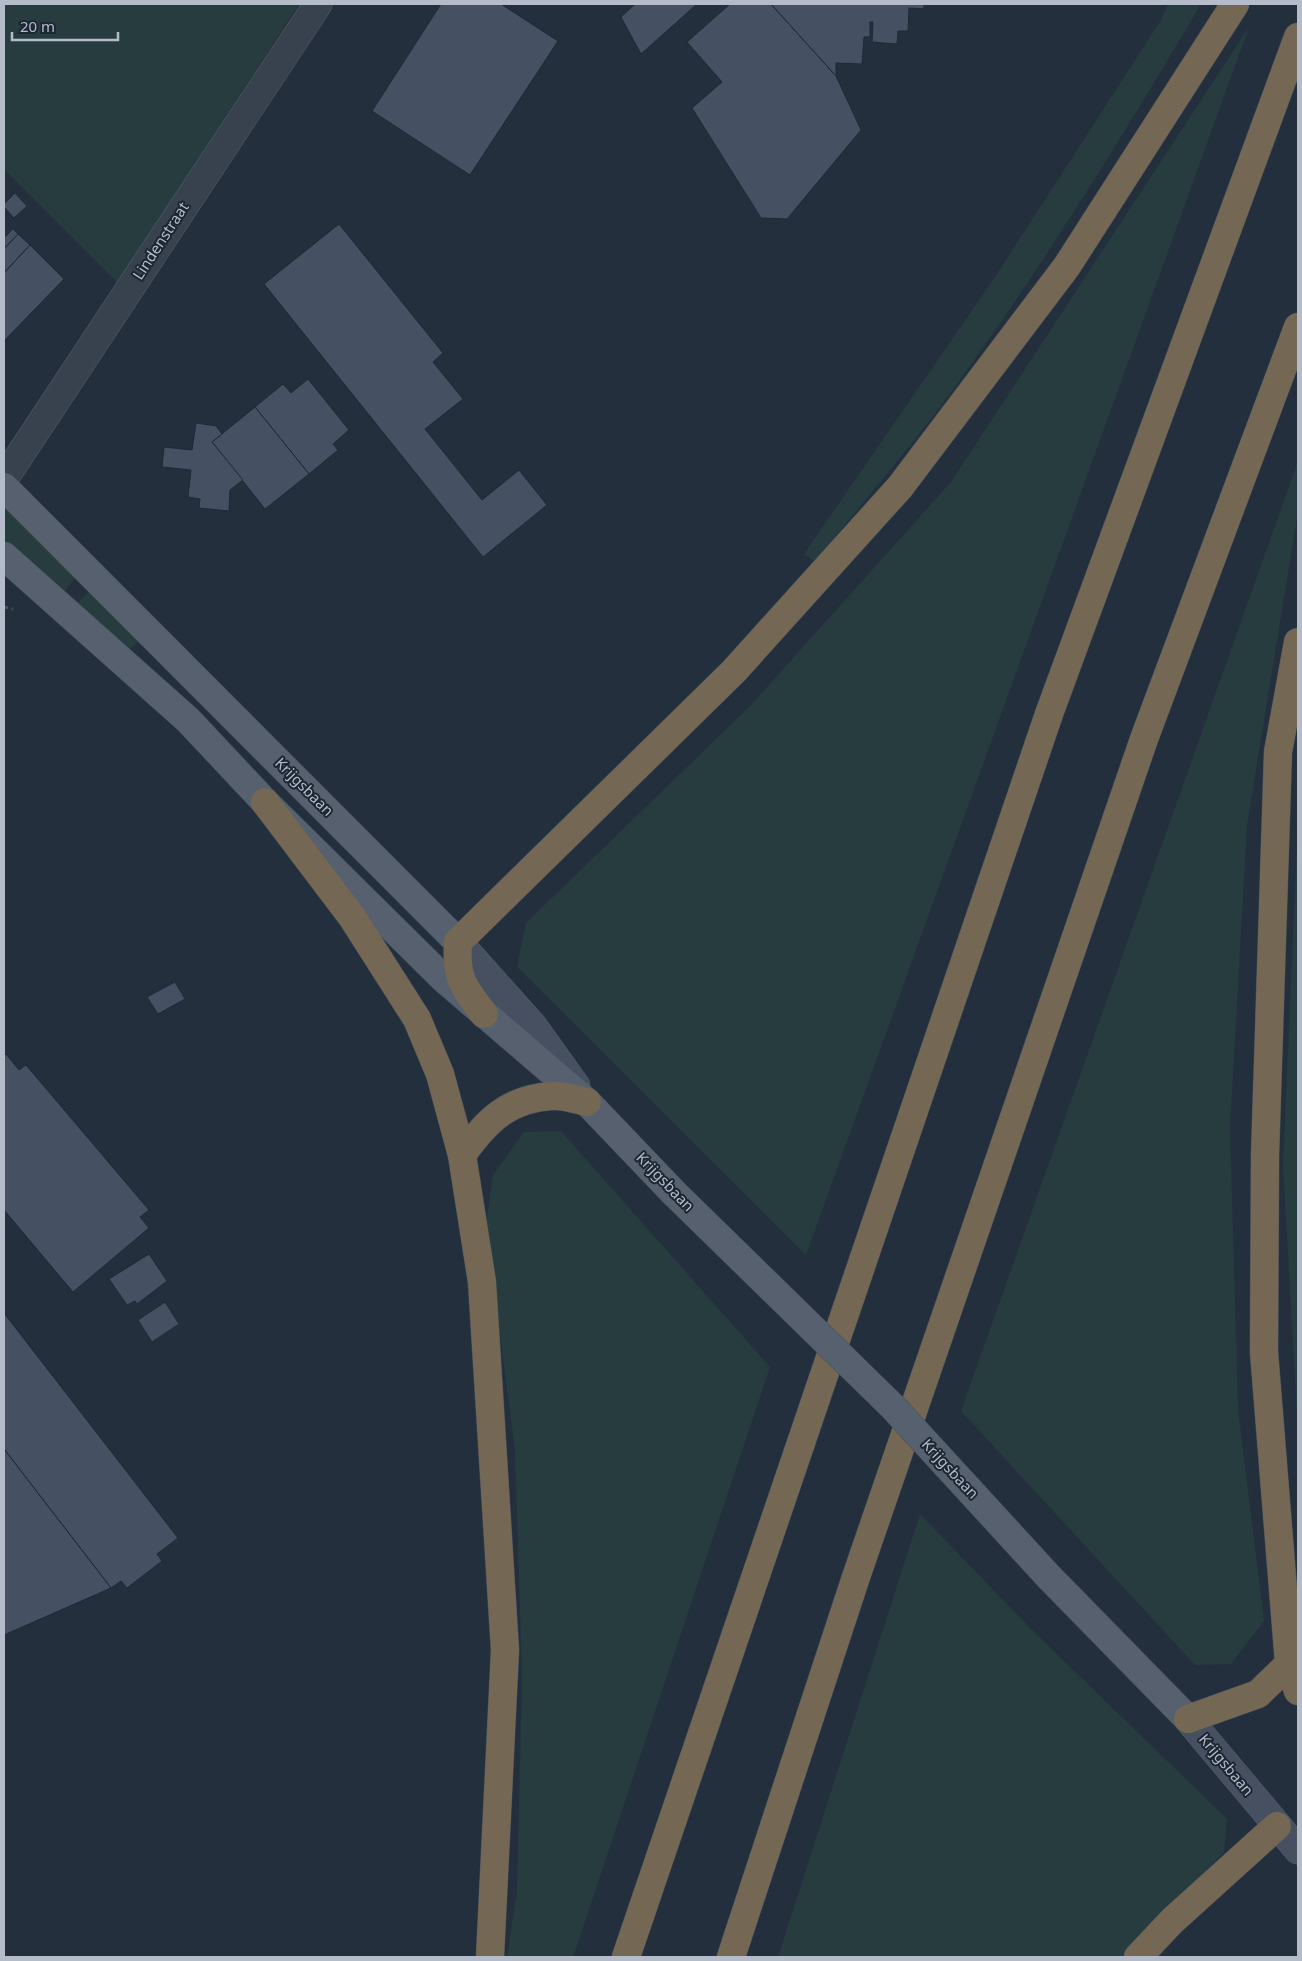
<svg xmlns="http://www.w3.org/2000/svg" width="1302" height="1961" font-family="'Noto Sans',sans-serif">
<rect width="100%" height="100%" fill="#242f3e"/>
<g fill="#263c3f">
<path d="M4,4H299L118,283L4,169Z"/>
<path d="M1168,4H1201C1123,136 1042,267 952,391C909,450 860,505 815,562L804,554L995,277L1161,20Z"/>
<path d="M1249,27L806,1255L517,967L526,923L750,706L951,482Z"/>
<path d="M1298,461V512L1247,825L1230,1127L1238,1409L1264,1621L1231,1664L1195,1665L961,1411Z"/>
<path d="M4,504L77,576L60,596L4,543Z"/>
<path d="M91,590L142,638L125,654L73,608Z"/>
<path d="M1298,822V1431L1283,1166Z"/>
<path d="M561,1131L770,1367L573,1957H507L517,1891L522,1676L515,1450L486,1226L493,1175L524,1132Z"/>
<path d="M920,1514L1031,1629L1227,1819L1224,1852L1122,1957H778Z"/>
</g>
<g fill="#455162" stroke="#1f2835">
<path d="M441,4H501L558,41L470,175L372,111Z"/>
<path d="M635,4H697L641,54L621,17Z"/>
<path d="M730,4H771L836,76L861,130L787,219L761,218L692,108L722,82L687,42Z"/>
<path d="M771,4H924V9L909,8L908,31H898L897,44L872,42L873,22H870V37H864L862,64L836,63V76Z"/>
<path d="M15,193L27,206L14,218L4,207V204Z"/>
<path d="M339,224L443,353L433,362L463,399L425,429L482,500L519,470L547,505L483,557L264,284Z"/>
<path d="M13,229L18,234L4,249V238Z"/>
<path d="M18,234L30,245L4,273V249Z"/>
<path d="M30,245L64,279L4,341V273Z"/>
<path d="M308,379L349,430L333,444L338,450L309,474L255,407L283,384L291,393Z"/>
<path d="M255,407L309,474L265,509L212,442Z"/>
<path d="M196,423L216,426L222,434L212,442L243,480L230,490L229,511L199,508L200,499L188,497L191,470L162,467L164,447L192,450Z"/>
<path d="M175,982L185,999L158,1014L147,997Z"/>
<path d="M6,1054L19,1070L26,1065L149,1210L140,1217L149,1228L73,1292L4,1210V1056Z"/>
<path d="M149,1254L167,1281L137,1304L135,1301L127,1305L109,1279Z"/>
<path d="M165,1302L179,1324L152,1342L138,1320Z"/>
<path d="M4,1313L178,1538L157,1554L162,1561L127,1588L121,1581L111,1588L4,1449Z"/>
<path d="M4,1449L111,1588L4,1635Z"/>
</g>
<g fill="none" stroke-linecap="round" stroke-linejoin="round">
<defs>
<path id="minor" d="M4,479L318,4"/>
<g id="secondary">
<path d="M458,942L533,1026L576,1086"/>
<path d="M1188,1719L1298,1850"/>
</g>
<g id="primary">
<path d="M4,487L458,942"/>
<path d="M4,556L188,720L265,802L444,979L587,1102L674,1193"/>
<path d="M1049,1577L1188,1719"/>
</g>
<g id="motorway">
<path d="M1298,642L1278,752L1265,1156L1264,1352L1289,1664L1298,1691"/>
<path d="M265,802L352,917L417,1019L440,1074L462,1155L482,1282L505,1650L490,1957"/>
<path d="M484,1014C462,985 456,979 458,942L734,671L900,487L1067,266L1235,4"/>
<path d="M462,1155C486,1121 509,1098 553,1096C564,1095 577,1100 587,1102"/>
<path d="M1188,1719L1258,1694L1289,1664"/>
<path d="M626,1957L1049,714L1298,37"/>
<path d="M731,1957L856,1577L1144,739L1298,327"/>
<path d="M1138,1957L1172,1921L1277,1826"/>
</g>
</defs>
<use href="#minor" stroke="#565f6c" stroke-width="29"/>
<use href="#secondary" stroke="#565f6c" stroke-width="29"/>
<use href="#primary" stroke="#414a57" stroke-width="29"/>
<use href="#motorway" stroke="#434c59" stroke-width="29"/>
<path stroke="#44595c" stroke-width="3" stroke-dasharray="4 4" stroke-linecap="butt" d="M4,607L13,609"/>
<use href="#minor" stroke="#38414e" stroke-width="28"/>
<use href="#secondary" stroke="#465061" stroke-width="28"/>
<use href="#primary" stroke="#56606e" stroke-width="28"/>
<use href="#motorway" stroke="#746855" stroke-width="28"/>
<defs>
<path id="primary-bridge" d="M674,1193L893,1407L1049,1577"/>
</defs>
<use href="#primary-bridge" stroke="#414a57" stroke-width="29" stroke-linecap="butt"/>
<use href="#primary-bridge" stroke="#56606e" stroke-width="28"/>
</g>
<g text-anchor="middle" stroke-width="4" stroke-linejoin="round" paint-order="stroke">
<g font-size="15" fill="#b4bcc9" stroke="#1d2633">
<text transform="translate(161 241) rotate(-57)" y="5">Lindenstraat</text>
<text transform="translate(304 787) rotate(45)" y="5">Krijgsbaan</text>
<text transform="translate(665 1182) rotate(46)" y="5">Krijgsbaan</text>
<text transform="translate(950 1469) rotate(47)" y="5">Krijgsbaan</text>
<text transform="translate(1226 1765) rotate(50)" y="5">Krijgsbaan</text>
</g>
</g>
<rect width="1302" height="1961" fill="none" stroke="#b4bcc9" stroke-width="10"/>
<path d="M12 32v8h106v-8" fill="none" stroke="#b4bcc9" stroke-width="2.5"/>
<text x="20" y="32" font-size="15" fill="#b4bcc9" stroke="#1d2633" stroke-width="4" paint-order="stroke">20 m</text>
</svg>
